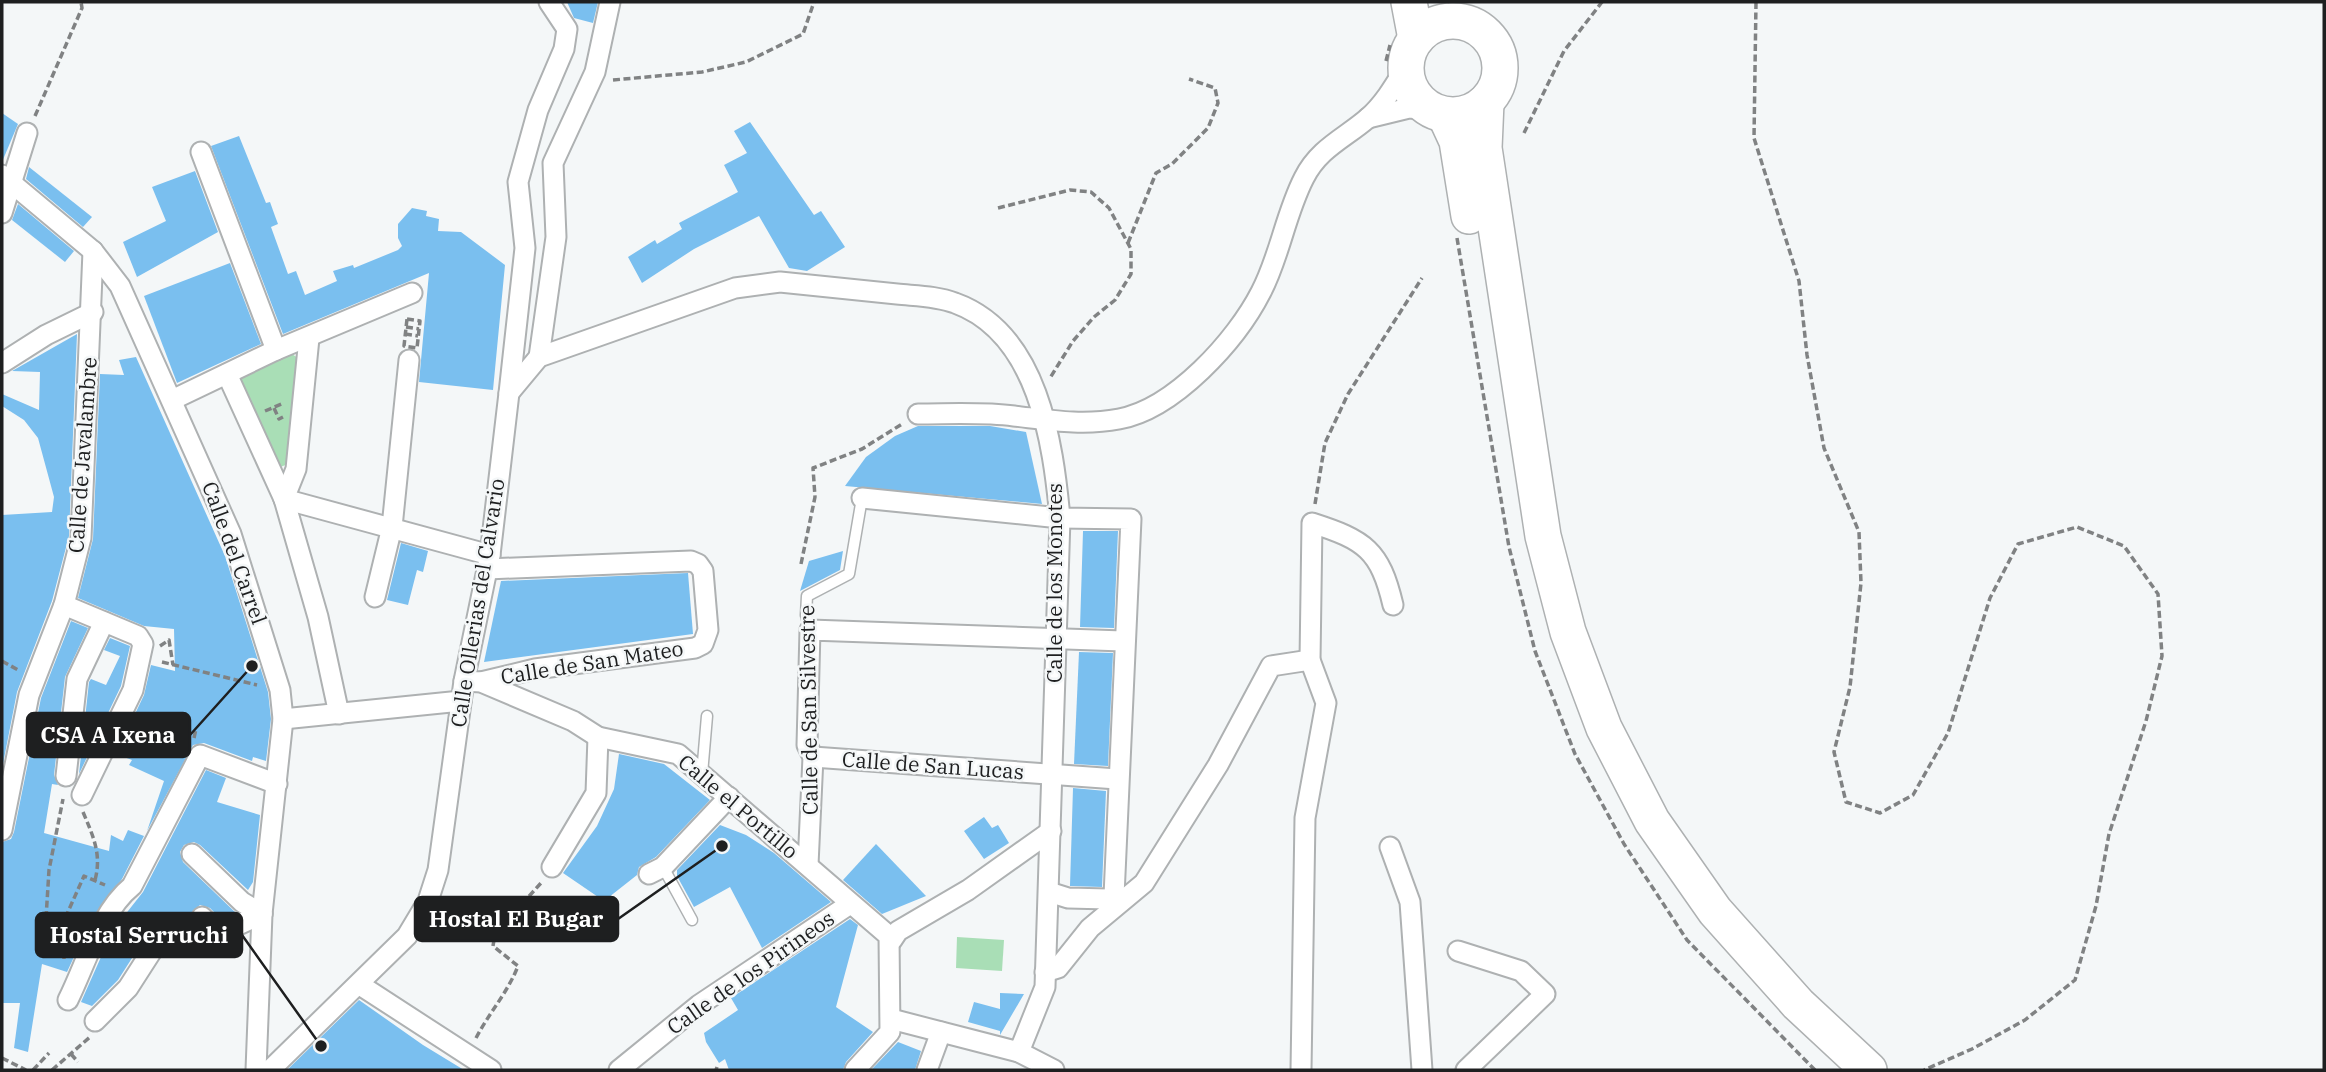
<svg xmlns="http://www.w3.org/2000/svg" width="2326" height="1072" font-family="'IBM Plex Serif',serif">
<rect width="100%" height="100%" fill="#f4f7f8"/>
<g fill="#a9deb6">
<path d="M289,352L298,358L288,464L278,468L238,377Z"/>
<path d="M957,937L1004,940L1002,971L956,968Z"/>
</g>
<g fill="#7abfef">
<path d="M567,2H598L593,23L574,18Z"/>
<path d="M2,113L18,124L2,162Z"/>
<path d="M750,122L814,215L821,211L845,247L807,271L789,268L759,216L694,249L642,283L628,257L655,240L657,244L682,229L679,223L738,192L724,165L747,153L734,131Z"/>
<path d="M239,136L266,203L270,202L275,216L278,224L271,227L288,274L296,271L305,295L337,281L333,271L353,265L354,268L398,250L402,246L398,238V224L412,208L427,211L426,216L439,219L438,231L461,232L505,265L493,390L419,382L429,273L283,334L211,146Z"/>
<path d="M29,167L92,217L83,227L26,179Z"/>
<path d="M195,171L218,232L137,277L123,242L166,221L152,187Z"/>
<path d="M18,204L74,251L65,262L12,220Z"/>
<path d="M230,263L261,344L177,383L144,296Z"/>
<path d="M77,334L69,536L52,601L17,692L2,769V515L52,512L54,497L38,438L24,420L2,406V394L39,410L40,372L12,371Z"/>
<path d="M136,357L225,556L268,692L271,719L266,761L253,757L252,761L204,743L193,745L147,831L164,781L129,765L132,760L116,754L144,695L151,665L175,671L174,629L144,626L78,598L93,539L100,374L124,375L119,360Z"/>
<path d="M918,426H990L1026,432L1042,504L845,486L866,457L895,436Z"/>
<path d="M1083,531H1118L1114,628L1080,627Z"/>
<path d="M401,543L428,551L423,572L417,570L408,605L387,600Z"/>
<path d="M843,551L840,570L800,591L809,561Z"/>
<path d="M688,573L693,634L484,662L501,581Z"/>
<path d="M71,621L88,628L65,677L54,775L58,785L52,784L44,833L109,851L111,835L123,841L128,830L144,836L122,879L92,918L67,972L42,964L28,1052L14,1048L20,1003H2V842L11,839L14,832L41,698Z"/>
<path d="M110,638L130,646L121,686L79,774L89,682L91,679L106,685L120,656L104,650Z"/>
<path d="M1079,652L1113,653L1108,766L1074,764Z"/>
<path d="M619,754L664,764L710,800L656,857L639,867L637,875L604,901L563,873L597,826L614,789Z"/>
<path d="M206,770L226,778L217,802L260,815L253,882L248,890L200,845L194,842L184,845L180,852L183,862L236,913L221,919L210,908L200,905L190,914L197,929L159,933L149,927L141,944L118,980L92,1006L81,1002L113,930L143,892Z"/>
<path d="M1073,788L1106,791L1102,887L1070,886Z"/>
<path d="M984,817L992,828L998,825L1009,843L984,859L964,831Z"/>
<path d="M720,825L746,835L774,853L831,902L762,948L730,887L694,907L677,876V870Z"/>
<path d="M876,844L926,896L882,914L843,880Z"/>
<path d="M850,919L858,925L836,1007L873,1032L846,1062L843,1070H729L725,1059L719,1063L706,1042L704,1033L738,1010L731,998Z"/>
<path d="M1000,993L1024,994L1000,1035V1031L968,1022L974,1002L1000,1009Z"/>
<path d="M359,1000L423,1045L464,1070H287Z"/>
<path d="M898,1042L921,1051L915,1070H871Z"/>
</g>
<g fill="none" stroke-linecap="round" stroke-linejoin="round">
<defs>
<g id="lane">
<path d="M810,630L806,615L807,596L849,574L862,498"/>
<path d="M702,774L707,716"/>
<path d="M663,867L692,920"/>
<path d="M428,901L460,923"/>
</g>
<g id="street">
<path d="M1368,118L1409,108L1428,109"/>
<path d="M201,152L276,350"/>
<path d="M2,175L93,251L120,286L231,534L280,690L283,719L262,914L256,1070"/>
<path d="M2,213L27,133"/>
<path d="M539,357L556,237L553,163L595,72L610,2"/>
<path d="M2,363L46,335L93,312"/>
<path d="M227,374L284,499L318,617L339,714"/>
<path d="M509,393L539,357L735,288L780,282C819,286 858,290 897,294C916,296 937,296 955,303C1038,333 1053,442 1060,518L1045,987L1019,1052L891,1019"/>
<path d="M172,400L276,350L412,293"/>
<path d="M918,414C949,414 983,412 1014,416C1049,420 1082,426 1119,419C1174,409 1236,341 1261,292C1280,256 1285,215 1304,178C1319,148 1345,138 1368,118C1384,104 1395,85 1406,67"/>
<path d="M862,498L1060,518L1131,519L1114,896L1108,899L1068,898L1049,892"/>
<path d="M284,499L490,555"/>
<path d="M284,499L296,469L309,338"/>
<path d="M375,597L392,527L409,360"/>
<path d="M64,605L138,636L143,644L133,690L82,795"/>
<path d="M464,681L481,682L573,721L598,737L678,754L889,936L890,1032L855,1070"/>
<path d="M481,682L535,669L695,648L703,644L708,630L703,571L698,564L691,561L487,569"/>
<path d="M283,719L461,701"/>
<path d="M813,757L1117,779"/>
<path d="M66,776L77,679L104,622"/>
<path d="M2,830L29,695L64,605L81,538L93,251"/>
<path d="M1390,847L1410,902L1422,1070"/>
<path d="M192,854L242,902L262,914"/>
<path d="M808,865L813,757L807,745L810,630L1123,641"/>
<path d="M552,867L596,793L598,737"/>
<path d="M649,874L663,867L729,797"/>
<path d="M202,917L218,934"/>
<path d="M892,940L898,931L968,890L1051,831"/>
<path d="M1458,951L1521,971L1545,994L1466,1070"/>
<path d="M1045,972L1058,968L1090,928L1144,883L1218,765L1271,666L1310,660"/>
<path d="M360,985L491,1070"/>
<path d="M68,1000C86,964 100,912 132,886L200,755L277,784"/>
<path d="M95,1021L128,988L155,946L203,941L262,914"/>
<path d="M1019,1052L1054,1070"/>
<path d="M270,1070L407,936L428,901L438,870L464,681L490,555L509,393L525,248L518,182L538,110L564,49L567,29L549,2"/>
<path d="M619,1070L699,1005L850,904"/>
<path d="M927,1070L941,1032"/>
<path d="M1301,1070L1305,818L1326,703L1310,660L1312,523C1365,540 1380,550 1393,605"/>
</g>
<g id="highway">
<path d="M1409,2L1416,39"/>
<circle cx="1453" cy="68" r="47"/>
<path d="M1486,102L1484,148L1543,536L1568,632L1604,728L1652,821L1715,911L1798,1004L1869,1070"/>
<path d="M1445,115L1457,141L1469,216"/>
</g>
</defs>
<use href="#lane" stroke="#aeb1b2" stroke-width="13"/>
<use href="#street" stroke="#aeb1b2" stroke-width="23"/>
<use href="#highway" stroke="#aeb1b2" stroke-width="38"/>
<g stroke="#808283" stroke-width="3.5" stroke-dasharray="7 3.5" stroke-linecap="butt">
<path d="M1756,2L1754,138L1799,281L1807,355L1824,448L1859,532L1861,583L1850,687L1834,752L1846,802L1880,813L1913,795L1948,733L1990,598L2018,544L2077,527L2124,546L2158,594L2162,656L2146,721L2109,834L2096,906L2075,980L2025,1020L1972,1049L1924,1070"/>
<path d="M1445,10L1452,2"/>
<path d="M1386,61L1390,45"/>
<path d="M613,80L702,72L746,62L803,34L814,2"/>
<path d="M35,116L82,8L81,2"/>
<path d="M1524,133L1564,51L1602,2"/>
<path d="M998,208L1070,190L1091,192L1109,208L1131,249V274L1115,300L1094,317L1073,341L1050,378"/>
<path d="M1457,238L1509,547L1535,651L1575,754L1624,844L1687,940L1815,1070"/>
<path d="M1128,243L1156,173L1172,164L1208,128L1218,103L1215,88L1189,79"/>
<path d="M407,319L420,321L417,348L404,346Z"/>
<path d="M406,327L419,329"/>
<path d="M405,334L418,336"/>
<path d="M274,408L279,419L283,417"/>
<path d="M265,411L284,403"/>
<path d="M1315,504L1325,443L1348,394L1422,278"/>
<path d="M801,564L815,497L813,468L862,449L902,424"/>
<path d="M160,646L169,640L173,665"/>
<path d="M2,661L18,670"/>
<path d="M162,662L257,685"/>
<path d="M194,738L196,729"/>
<path d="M83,812C93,836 102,854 95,880"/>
<path d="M46,918L49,870L63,799"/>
<path d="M64,959L62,925L84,876L105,885"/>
<path d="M476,1038C489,1013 508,992 518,966L493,946L495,934L541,883"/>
<path d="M71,1054L78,1062"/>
<path d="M2,1058L26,1070"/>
<path d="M33,1070L49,1053"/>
<path d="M52,1070L90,1037"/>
<path d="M716,1070L717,1067"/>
</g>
<use href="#lane" stroke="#fff" stroke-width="10"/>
<use href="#street" stroke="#fff" stroke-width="19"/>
<use href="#highway" stroke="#fff" stroke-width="35"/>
</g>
<g text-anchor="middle" stroke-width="5" stroke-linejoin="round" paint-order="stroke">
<g font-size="21" fill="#1e1f20" stroke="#f4f7f8">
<text transform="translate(83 455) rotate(-86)" y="7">Calle de Javalambre</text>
<text transform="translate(234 553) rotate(70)" y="7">Calle del Carrel</text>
<text transform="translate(1055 583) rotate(-90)" y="7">Calle de los Monotes</text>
<text transform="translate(478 603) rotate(-81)" y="7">Calle Ollerias del Calvario</text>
<text transform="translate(592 663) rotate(-9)" y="7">Calle de San Mateo</text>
<text transform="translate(809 710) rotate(-91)" y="7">Calle de San Silvestre</text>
<text transform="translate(933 766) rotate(4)" y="7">Calle de San Lucas</text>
<text transform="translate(738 807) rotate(40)" y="7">Calle el Portillo</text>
<text transform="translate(751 973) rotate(-35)" y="7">Calle de los Pirineos</text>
</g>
</g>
<path fill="none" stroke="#1e1f20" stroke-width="2.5" d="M252 666L190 735M722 846L618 919M321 1046L242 935"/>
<g fill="#1e1f20" stroke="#f4f7f8" stroke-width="2.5">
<circle cx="252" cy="666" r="7"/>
<circle cx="722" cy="846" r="7"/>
<circle cx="321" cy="1046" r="7"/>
</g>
<g fill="#1e1f20" stroke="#1e1f20" stroke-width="2.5">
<rect x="27" y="713" width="163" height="44" rx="7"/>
<rect x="415" y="897" width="203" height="44" rx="7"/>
<rect x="36" y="913" width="206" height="44" rx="7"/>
</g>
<g font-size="23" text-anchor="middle" font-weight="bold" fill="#fff">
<text x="108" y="743">CSA A Ixena</text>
<text x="516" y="927">Hostal El Bugar</text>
<text x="139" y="943">Hostal Serruchi</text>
</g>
<rect width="2326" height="1072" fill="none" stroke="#1e1f20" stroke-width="7"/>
</svg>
